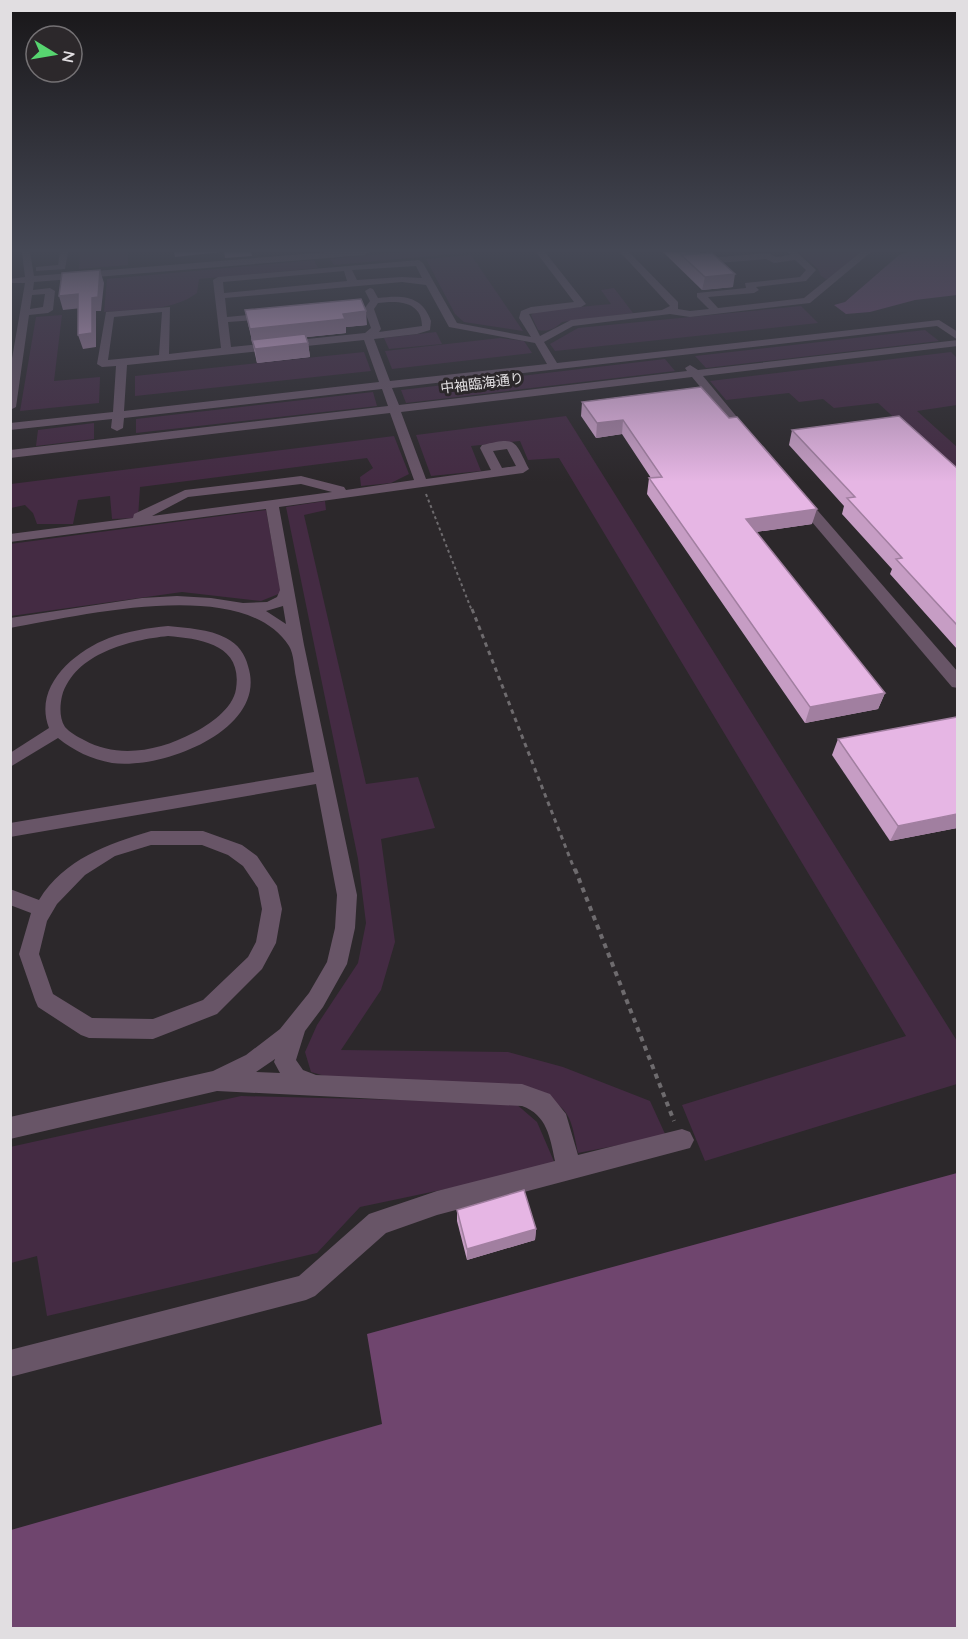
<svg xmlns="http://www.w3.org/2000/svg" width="968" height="1639" font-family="Quicksand,'Noto Sans JP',sans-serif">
<rect width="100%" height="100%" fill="#2c282b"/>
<g fill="#442b43">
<path d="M80,252H128V265L79,269Z"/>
<path d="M400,252H475L334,265L330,259Z"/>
<path d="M798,252H862L828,280L821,276L818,269Z"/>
<path d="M471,255L523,331L464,322L455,314L426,259Z"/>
<path d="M314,260L318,268L199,279L197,293C172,312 135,309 104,312L107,279Z"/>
<path d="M614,288L633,313L562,322C554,329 549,332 538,330L531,315L537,311L611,304L601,290Z"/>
<path d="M801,306L818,323L555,351L550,344L578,328Z"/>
<path d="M62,315L54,381L100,377L99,403L20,411L36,317Z"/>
<path d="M925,330L939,341L706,368L695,356Z"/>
<path d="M436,332L442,344L389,349L384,338Z"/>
<path d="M500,338L524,341L532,353L392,369L385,351Z"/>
<path d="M364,352L371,371L135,396V376Z"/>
<path d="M951,352L957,358V405L917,411L957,447V475L878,403L834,408L823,399L799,402L789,393L726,400L710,381Z"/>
<path d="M665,359L675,371L406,403L401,390Z"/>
<path d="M373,392L377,406L136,433V419Z"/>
<path d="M566,416L957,1041V1084L705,1161L682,1105L906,1036L559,458L528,460L520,441L471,446L481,471L431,476L416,435Z"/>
<path d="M94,423V439L36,446L38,430Z"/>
<path d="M394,436L409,474L391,483L361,486L360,477L373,468L367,458L140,487L138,518L112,519L110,496L78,500L73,524H37L33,513L25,505L11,508V484Z"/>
<path d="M325,501L326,510L304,515L366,784L418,777L435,828L381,839L395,942L381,990L341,1050L508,1052L563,1067L650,1101L666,1136L578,1153C570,1111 569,1107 529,1090L335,1079L311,1072L305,1052L317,1025L358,963L366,923L358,859L286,507Z"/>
<path d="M266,510L281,593L261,601L182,592L11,616L10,544Z"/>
<path d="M241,1096L515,1103L537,1122L556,1166L360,1207L317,1253L47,1316L37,1256L11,1263L10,1147Z"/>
</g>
<g fill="#6f456e">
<path d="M908,252H957V295L915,300L870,312L846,314L834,305L845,302L899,255Z"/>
<path d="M957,1173V1628H11V1530L382,1424L367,1334Z"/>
</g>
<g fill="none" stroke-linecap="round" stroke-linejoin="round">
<path stroke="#6e6b6e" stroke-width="2" stroke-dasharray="3 3" stroke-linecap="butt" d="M426,494L472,611"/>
<path stroke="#6e6b6e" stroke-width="3" stroke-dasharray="4.5 4.5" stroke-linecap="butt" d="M472,609L575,871"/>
<path stroke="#6e6b6e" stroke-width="4" stroke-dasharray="5 5" stroke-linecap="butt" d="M575,869L674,1121"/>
<g fill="#685567" fill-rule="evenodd">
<path d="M22,252H30L34,276L328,252H369L365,255L34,282L33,290L50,288L55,291L53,310L48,313L29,315L16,407L10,410V370L25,283H10V279L25,277ZM45,294L43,307L30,309L32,295Z"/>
<path d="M60,252H68L65,269L36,271V267L58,265Z"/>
<path d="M536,252H545L586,304L581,307L529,314L540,336L571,320L662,310L670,306L620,252H629L678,302V309L690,311L709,309L697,297V293L746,288L745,283L800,277L806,270L795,260L774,263L766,259L682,266L667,252H676L684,260L768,253L776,257L790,255L787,252H797L816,270L806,281L756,287L759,290L754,293L708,297L718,308L804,298L861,252H871L810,303L690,317L670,314L573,326L544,342L557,363L939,320L958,332V340L937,326L392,388L399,405L687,371L685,368L690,365L698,370L958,340V346L703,376L751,434L753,436L747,440L743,438L692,377L401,412L426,479L491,470L480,448L482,445C517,437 514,439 529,469L523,473L279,507L304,645L357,895L355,928L347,964L323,1007L305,1031L296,1060L303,1070L316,1075L522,1084L550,1094L566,1114L578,1155L682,1129L690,1132L694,1140L690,1148L437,1215L386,1233L315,1296L306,1300L10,1377V1350L299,1276L369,1214L437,1191L555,1161C550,1137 547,1115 522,1106L217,1091L10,1139V1117L213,1071L246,1055L280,1029L309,993L327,962L335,928L337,895L316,784L10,837V823L314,772C308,741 302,709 296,677C294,668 294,654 289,646C244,575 80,616 10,628V618L142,598L177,596L211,598L243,603L267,602L277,597L280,590L266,509L10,542V534L133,518L134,514L185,490L301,476L344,487L346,490L414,480L390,413L10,458V450L388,406L382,389L124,418L123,428L117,431L111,428L112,419L10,430V423L113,412L116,366L102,367L97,364L106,312L170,307L169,354L221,348L213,280L218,277L419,260L423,263L457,323L531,337L519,318L521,311L531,307L574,302ZM416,266L422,278L402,277L357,280L352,270ZM344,271L347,281L224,293L223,282ZM402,282L426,285L449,327L535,343L547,364L390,381L374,339L417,334L430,330L431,321C422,295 402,295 378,298L373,289L370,288L365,291L370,301L364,309L371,328L365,333L231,347L228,322L271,319L276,316L271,313L227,317L225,298ZM389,302C406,301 422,306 422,326L379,332L381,329L374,309L378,303ZM162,312L159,355L108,360L114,317ZM364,340L379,382L124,411L127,365ZM507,449L516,466L502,468L493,451ZM301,484L332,492L152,516L188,497ZM283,606L286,624L266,611ZM275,1059L274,1062L280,1073L256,1072Z"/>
<path d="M800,495L805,496L958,672V688L952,687L795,502L794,499L795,496Z"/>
<path d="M168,626C187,628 209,629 226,638C238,644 245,654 248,666C269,730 161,770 112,763C91,759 74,751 58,738L10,767V753L49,728C33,687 73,652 109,638C128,631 148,628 168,626ZM168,636C201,639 243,644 236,689C233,709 209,725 193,733C159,751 118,759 84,740C78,737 69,732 65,727C59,718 60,705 62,696C75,653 130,640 168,636Z"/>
<path d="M151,831H203L242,845L257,856L277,886L282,909L276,943L262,969L217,1014L153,1039L89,1038L81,1035L38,1007L35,1000L19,954L31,913L10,905V889L39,900C64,859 108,844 151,831ZM151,845H202L228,855L243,866L258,888L262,909L256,942L248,957L203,1000L153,1019L92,1018L53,994L39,954L47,921L57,904L85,875L115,856Z"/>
</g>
</g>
<g fill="#c69dc4">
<path d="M663,252H700V254L733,287L702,290Z"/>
<path d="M245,310L367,325L346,327V333L306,337L308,343L310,357L257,363Z"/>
<path d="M701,387L812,524L756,532L885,693L878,709L805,723L647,494L649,478H651L622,434L596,438L581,416L582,402Z"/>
<path d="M792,430L957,468V649L890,574L892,569L842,514L844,506L789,445Z"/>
<path d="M957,717V828L890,841L832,755L838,739Z"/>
<path d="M457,1210L536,1229L535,1240L467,1260L457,1221Z"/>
</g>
<g fill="#a17fa0">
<path d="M174,252H221L175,257Z"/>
<path d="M224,252H251L252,256L225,258Z"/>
<path d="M686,252H700V256L685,258Z"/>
<path d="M100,270L104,283L101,311H96V347L83,349L78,335Z"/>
<path d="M735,274L733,287L702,290L705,277Z"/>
<path d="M78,294L82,308L63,310L59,296Z"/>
<path d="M366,311L367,325L346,327V333L252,343L250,329L343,314Z"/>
<path d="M308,343L310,357L257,363L255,349Z"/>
<path d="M623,420L622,434L596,438L597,423Z"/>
<path d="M817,509L812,524L742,534L746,519Z"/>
<path d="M885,693L878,709L805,723L810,707Z"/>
<path d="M957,814V828L890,841L898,826Z"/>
<path d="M536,1229L535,1240L467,1260V1249Z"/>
</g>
<g fill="#e6b6e4" stroke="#a17fa0" stroke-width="1.5">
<path d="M678,252L682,255L712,253L735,274L705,277Z"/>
<path d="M100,270L98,297L92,298V333L78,335V294L59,296L62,273Z"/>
<path d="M361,299L366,311L343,314L345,319L250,329L245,310Z"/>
<path d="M305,334L308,343L255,349L252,340Z"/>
<path d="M701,387L729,418L737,417L817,509L746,519L885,693L810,707L649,478L662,477L623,420L597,423L582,402Z"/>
<path d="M899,416L957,468V625L896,559L902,558L847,498L855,497L792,430Z"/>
<path d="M957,717V814L898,826L838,739Z"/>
<path d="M524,1190L536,1229L467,1249L457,1210Z"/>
</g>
<linearGradient id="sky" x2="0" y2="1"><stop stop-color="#181618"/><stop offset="0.52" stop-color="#454855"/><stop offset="1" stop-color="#454855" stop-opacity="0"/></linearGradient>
<rect width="968" height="482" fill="url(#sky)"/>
<g text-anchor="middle" stroke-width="6" stroke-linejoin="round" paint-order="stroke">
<g font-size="14" fill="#e1dee1" stroke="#2c282b">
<text transform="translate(482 383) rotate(-7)" y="5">中袖臨海通り</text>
</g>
</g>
<rect width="968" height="1639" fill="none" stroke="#e1dee1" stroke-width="24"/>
<g transform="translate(54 54) rotate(101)"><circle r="28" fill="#2c282b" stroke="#747174" stroke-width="1.5"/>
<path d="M0-4.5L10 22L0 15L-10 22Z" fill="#57d570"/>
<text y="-9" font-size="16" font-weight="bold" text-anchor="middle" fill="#e1dee1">N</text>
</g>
</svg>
